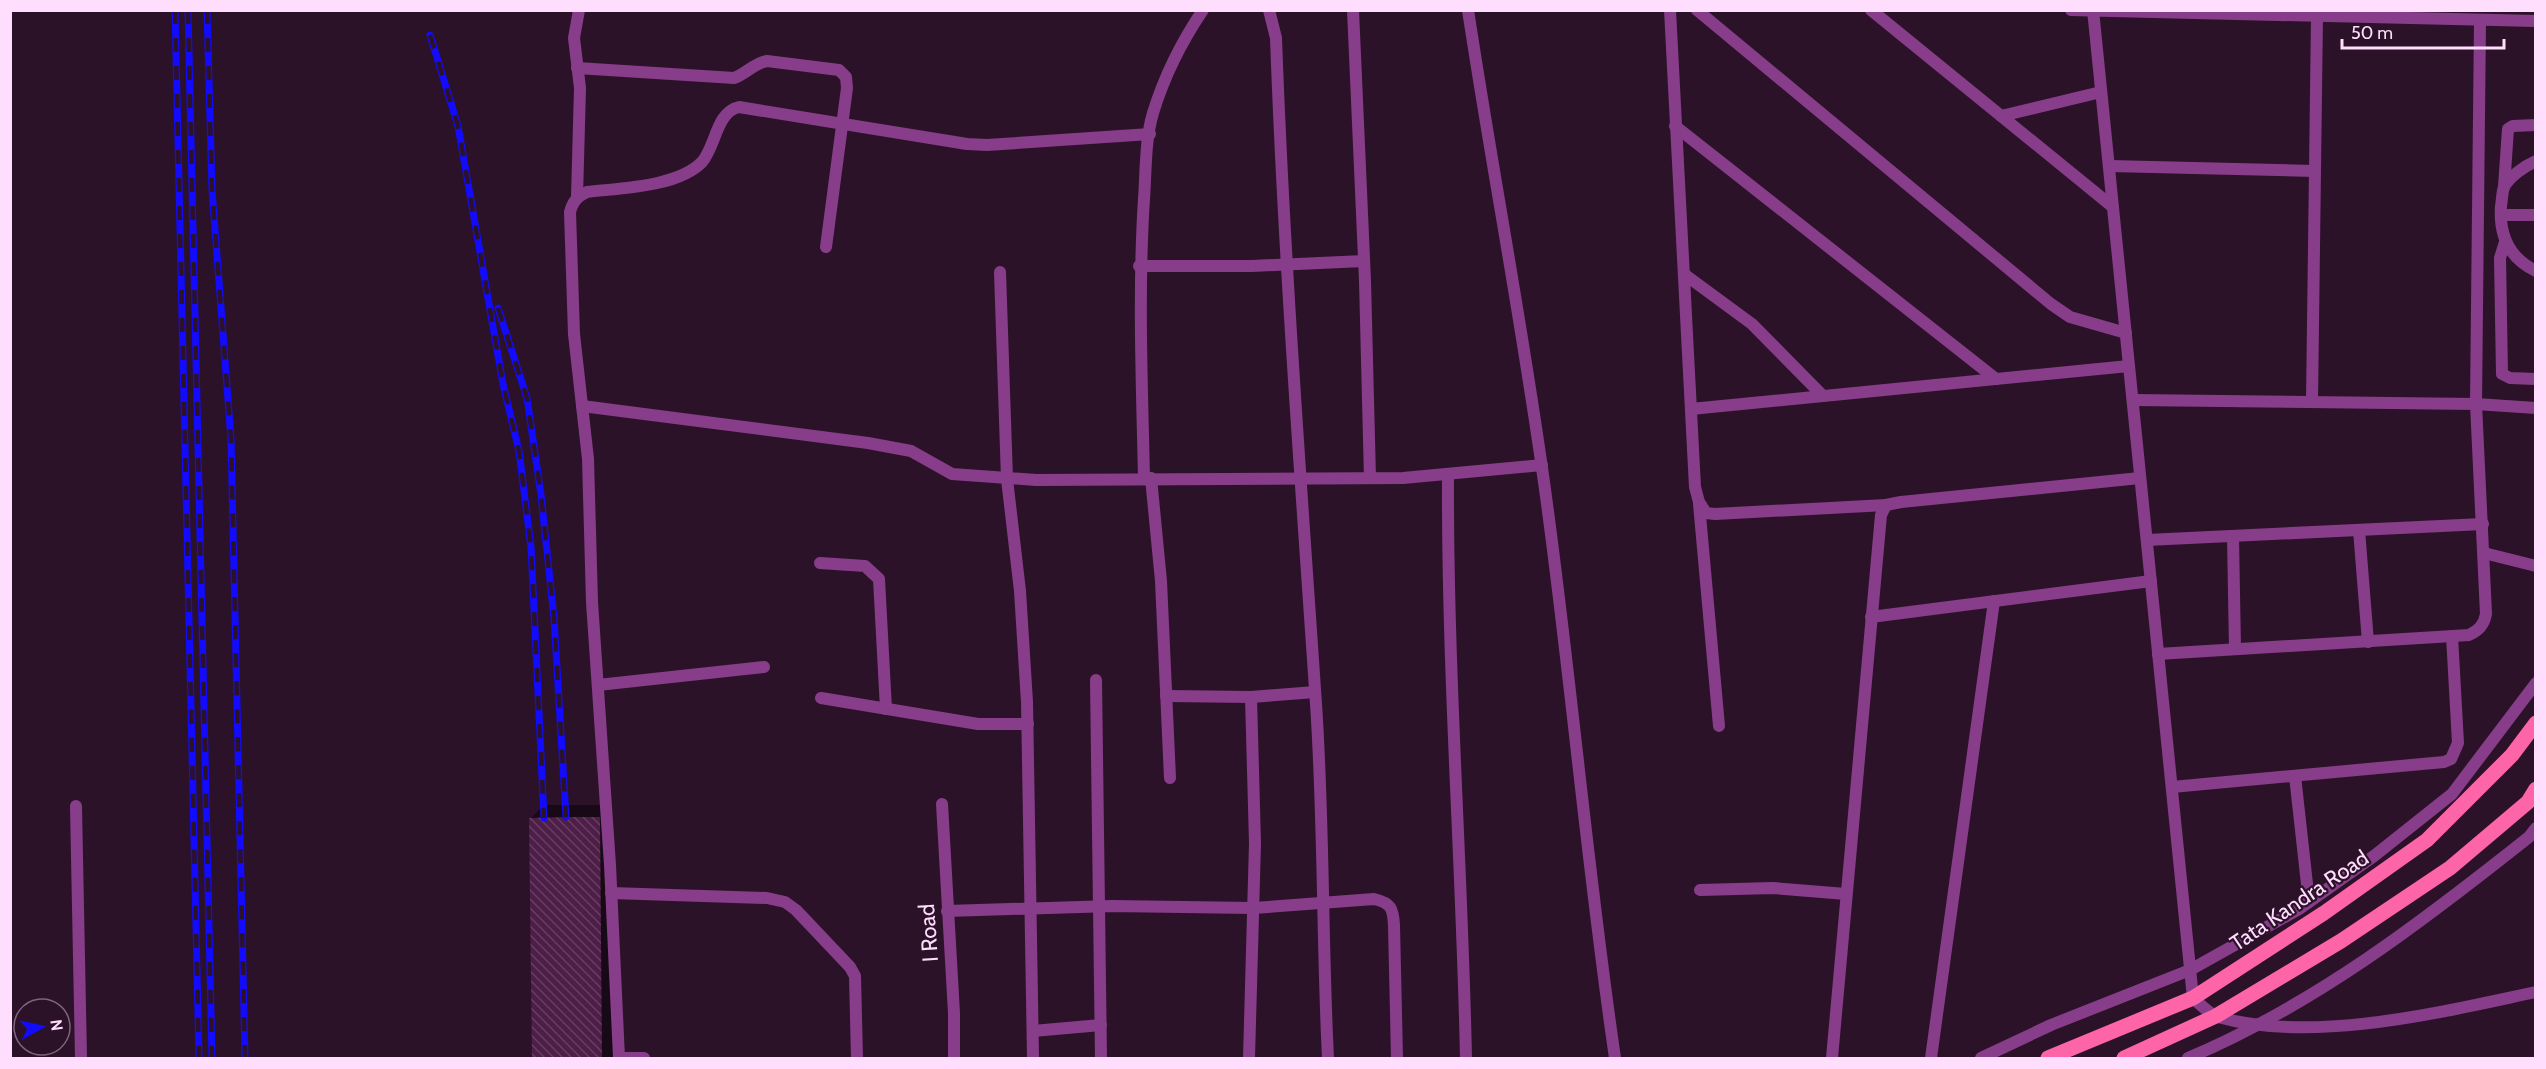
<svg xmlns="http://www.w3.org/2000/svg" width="2546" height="1069" font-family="Cabin,sans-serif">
<defs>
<pattern id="building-back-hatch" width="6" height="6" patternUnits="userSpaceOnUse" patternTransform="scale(1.5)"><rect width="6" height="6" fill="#4d1e47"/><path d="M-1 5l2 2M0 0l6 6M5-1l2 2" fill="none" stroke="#683e62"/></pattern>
</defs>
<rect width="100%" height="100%" fill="#2c1229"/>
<path fill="#0007" d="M544,805H612L615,1058H534L531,818Z"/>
<path fill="url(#building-back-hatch)" d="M566,817H600L602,1058H532L529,818Z"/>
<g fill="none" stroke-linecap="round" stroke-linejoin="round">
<g stroke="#883d8b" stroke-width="12">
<path d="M2536,161C2525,166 2510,176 2504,187C2502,192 2502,201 2501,206C2499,235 2509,258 2536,271"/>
<path d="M2504,187L2508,129L2513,126L2536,125"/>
<path d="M2501,215H2536"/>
<path d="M2505,242L2500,258L2502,374L2510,378L2536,379"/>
<path d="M76,806L81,1058"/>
</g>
<g stroke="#883d8b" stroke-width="12">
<path d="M1269,10L1276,38C1284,260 1301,482 1316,704C1324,822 1322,940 1328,1058"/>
<path d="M1353,10L1365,281L1370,478"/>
<path d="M1468,10C1493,175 1525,339 1547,504C1572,689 1588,874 1615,1058"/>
<path d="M1670,10L1695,487L1699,502L1706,513L1715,514L1886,505"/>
<path d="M1697,10L2051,304L2070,317L2126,333"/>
<path d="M1871,10L2113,207"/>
<path d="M2071,10L2536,21"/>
<path d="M2093,10L2193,998C2200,1004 2209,1014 2218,1017C2314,1044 2441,1012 2536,992"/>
<path d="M2480,20L2476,404L2536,408"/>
<path d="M577,68L734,78C746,74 754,63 767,61L839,70L846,77L847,88L826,247"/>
<path d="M2001,116L2101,92"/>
<path d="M1675,126L1996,379"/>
<path d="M2110,166L2315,171"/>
<path d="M577,197L580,88L574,38L579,10"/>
<path d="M1139,266H1252L1364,261"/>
<path d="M1000,272L1007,479L1020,591L1027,702L1033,1058"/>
<path d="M1684,274L1752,324L1823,396"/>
<path d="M2133,400L2476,404L2486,614C2484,625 2479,630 2469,635L2158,654"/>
<path d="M2312,402L2317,15"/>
<path d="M582,406L868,443L911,451L952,474L1036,480L1403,478L1542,465"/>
<path d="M1691,409L2129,366"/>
<path d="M1448,474C1447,669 1462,863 1466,1058"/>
<path d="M1144,478C1142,385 1138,292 1144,199C1146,171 1145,140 1153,113C1164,77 1182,41 1203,10"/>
<path d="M1151,478L1161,581L1170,778"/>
<path d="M1699,504L1719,726"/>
<path d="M2359,530L2368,642"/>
<path d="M2233,536L2235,649"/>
<path d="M2147,540L2483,524"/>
<path d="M2484,553L2536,566"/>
<path d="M820,563L865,566L879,579L886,709"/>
<path d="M1871,617L2151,581"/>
<path d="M1096,680L1101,1058"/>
<path d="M598,685L764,667"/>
<path d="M1166,696L1251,697L1315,692"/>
<path d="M821,698L978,724H1028"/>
<path d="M2295,776L2309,902"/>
<path d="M2172,787L2444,762L2451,759L2458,743L2452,636"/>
<path d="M942,804L954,1013V1058"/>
<path d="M1700,890L1773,888L1846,894"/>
<path d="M611,893L767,898L785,902L796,910L850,967L855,976L857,1058"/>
<path d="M947,911L1112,906L1254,908L1374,899C1391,903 1393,908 1394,925L1397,1058"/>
<path d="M1033,1031L1101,1025"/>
<path d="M619,1058L610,865L592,602L588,459L574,334L570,212C573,201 577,197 587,192C620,188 678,187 702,162C716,146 716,112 739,107L967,144L987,145L1150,134"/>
<path d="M619,1058H644"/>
<path d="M1249,1058L1255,843L1251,697"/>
<path d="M1832,1058L1881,515L1886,505L1901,502L2140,478"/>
<path d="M1931,1058L1994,601"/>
</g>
<g stroke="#883d8b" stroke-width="12">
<path d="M1981,1058L2051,1025L2190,970L2299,909L2374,856L2452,794L2536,683"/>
<path d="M2188,1058C2314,1005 2422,922 2529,837L2536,828"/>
</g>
<g stroke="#fe65a9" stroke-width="15">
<path d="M2048,1058L2193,998L2324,913L2427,840L2512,755L2536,723"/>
<path d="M2124,1058L2216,1016L2341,941L2450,868L2528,802L2536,789"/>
</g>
<defs>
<g id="rail">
<path d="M175,10L199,1058"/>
<path d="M188,10L212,1058"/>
<path d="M207,10L212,190L231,439L245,1058"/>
<path d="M430,35L458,126L503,384L519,451L531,547L544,818"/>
<path d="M498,308L527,398L541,495L554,618L566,817"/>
</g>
</defs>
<use href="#rail" stroke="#120bfd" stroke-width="7"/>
<use href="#rail" stroke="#2c1229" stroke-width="4.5" stroke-dasharray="14" stroke-linecap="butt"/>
</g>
<g text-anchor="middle" stroke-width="4.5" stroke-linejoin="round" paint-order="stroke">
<g font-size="22" fill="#ffddfd" stroke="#2c1229">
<text transform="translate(2299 900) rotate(-34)" y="8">Tata Kandra Road</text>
<text transform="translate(928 933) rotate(-94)" y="8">I Road</text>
</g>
</g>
<rect width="2546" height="1069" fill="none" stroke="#ffddfd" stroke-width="24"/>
<g transform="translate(42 1027) rotate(82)"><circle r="28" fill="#2c1229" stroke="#80637e" stroke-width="1.5"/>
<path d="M0-4.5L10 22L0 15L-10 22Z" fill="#120bfd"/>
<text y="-9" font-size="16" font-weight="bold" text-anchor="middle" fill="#ffddfd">N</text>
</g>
<path d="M2342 39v9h162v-9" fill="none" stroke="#ffddfd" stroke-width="3"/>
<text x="2351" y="39" font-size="18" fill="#ffddfd" stroke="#2c1229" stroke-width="4.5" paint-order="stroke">50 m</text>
</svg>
